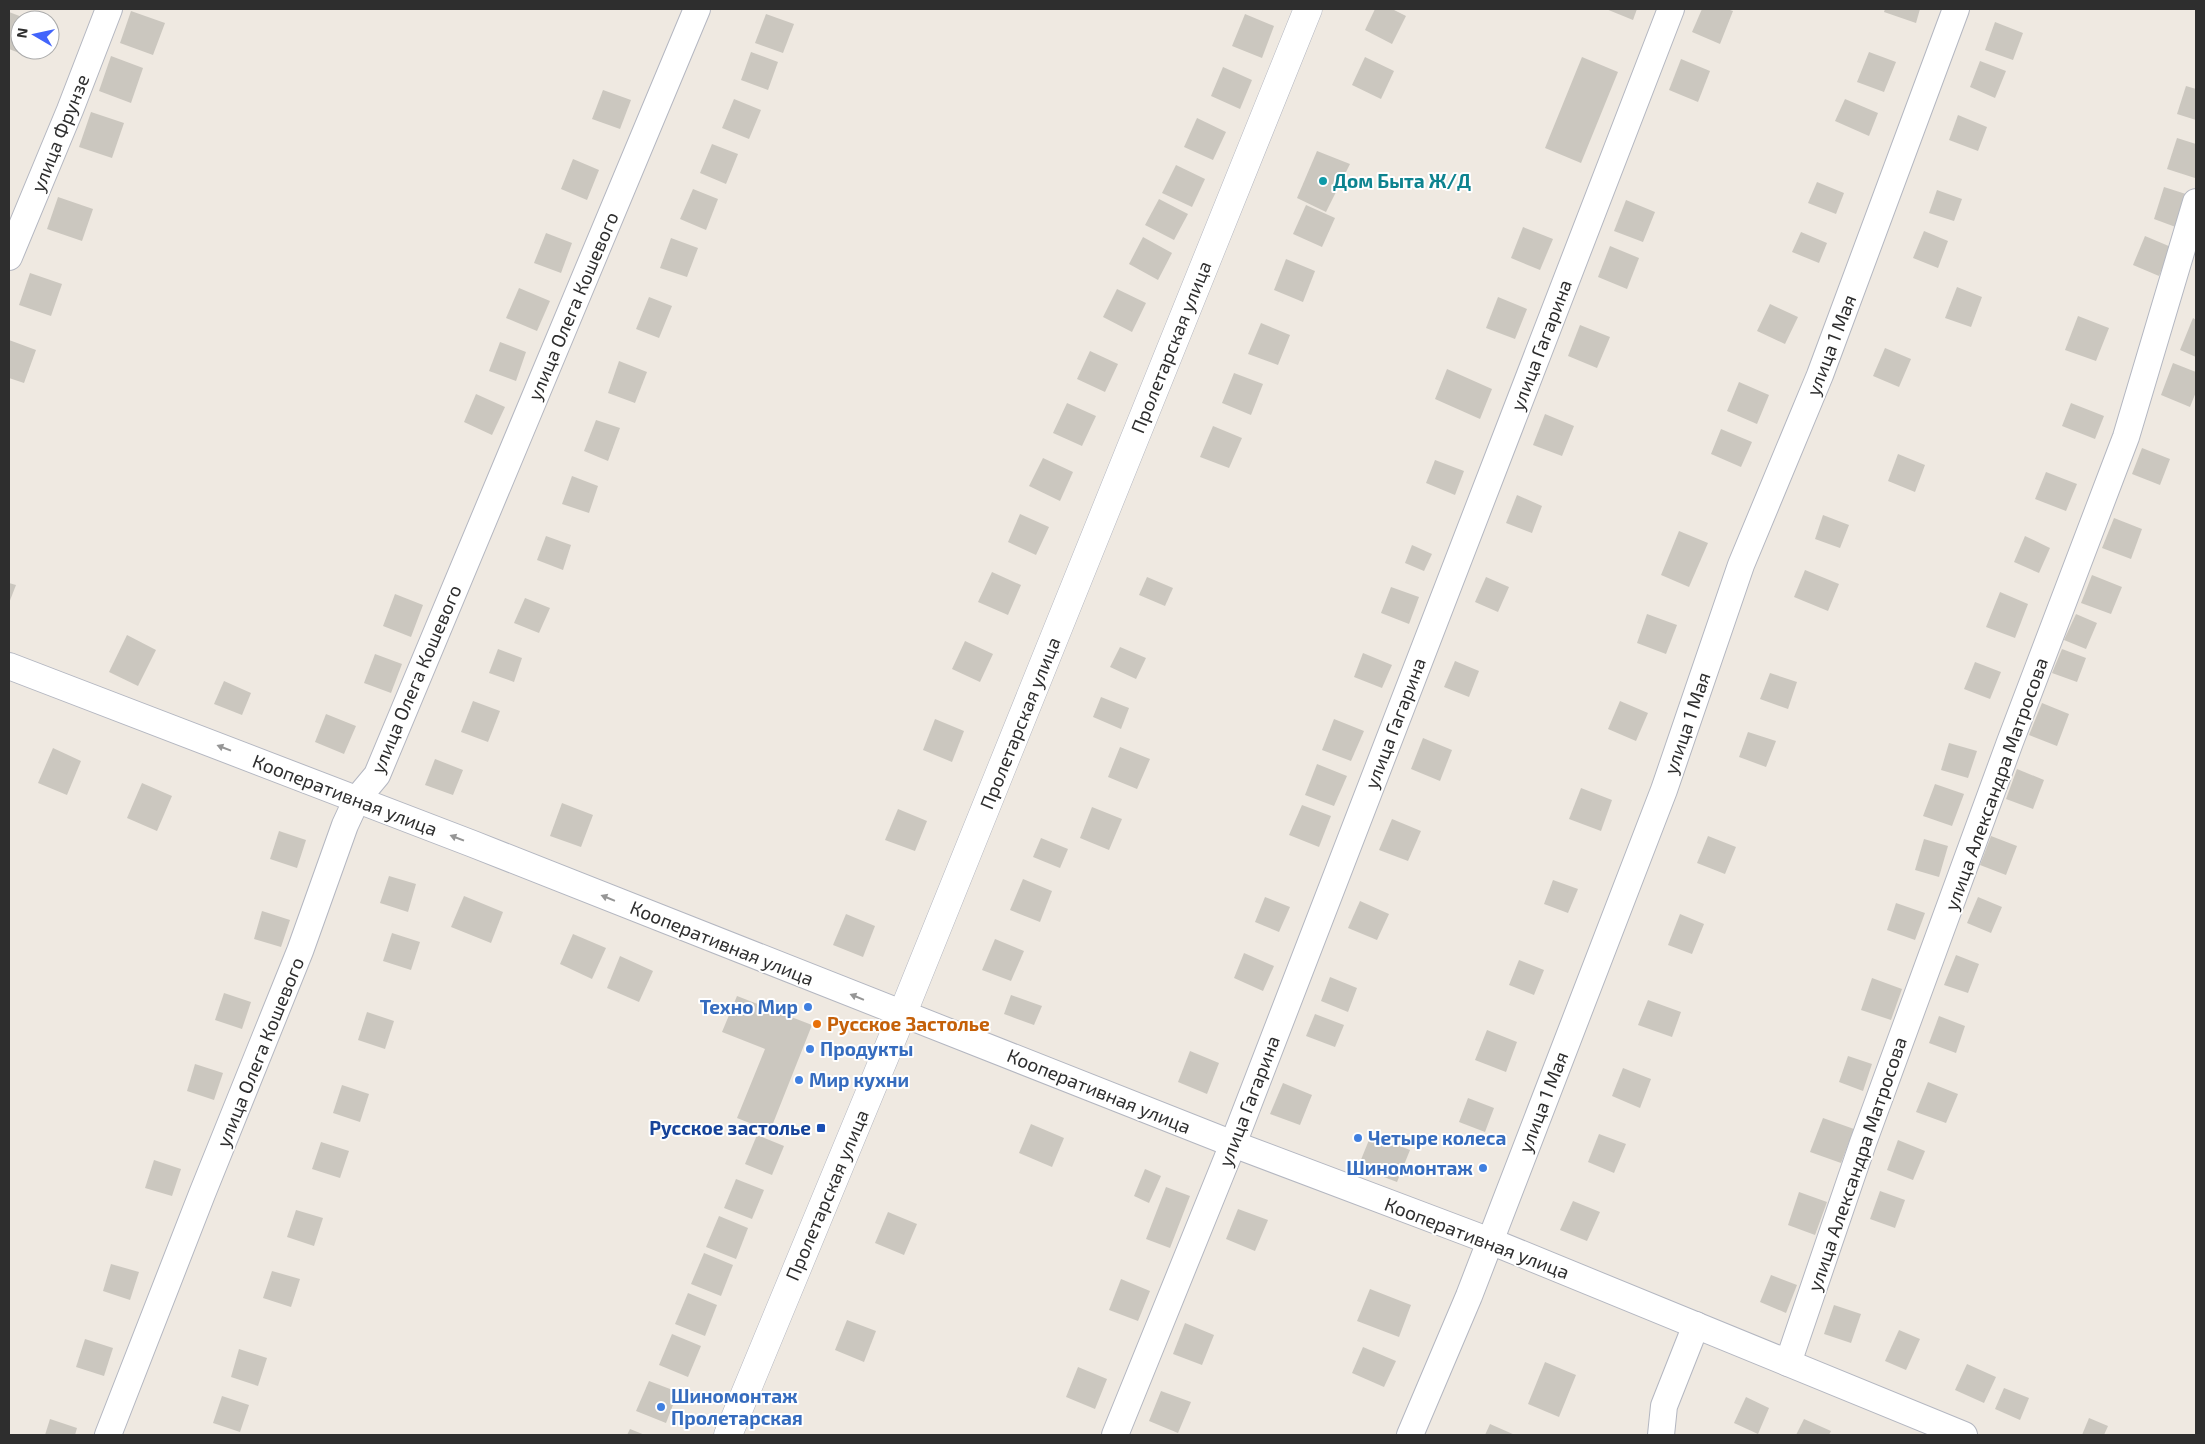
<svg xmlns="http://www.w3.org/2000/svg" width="2205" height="1444" font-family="'Exo 2',sans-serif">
<rect width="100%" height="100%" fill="#efe9e1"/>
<g fill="#cbc7bf">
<path d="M1375,9H1392L1406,16L1392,44L1365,30Z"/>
<path d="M1606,9H1637L1633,20Z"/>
<path d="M1702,9H1727L1733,11L1720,44L1692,32Z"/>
<path d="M1885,9H1920L1916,23L1884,12Z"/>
<path d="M131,11L165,23L153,55L120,43Z"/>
<path d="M9,12L30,20H20L22,54L9,49Z"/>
<path d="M766,14L794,24L783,53L755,43Z"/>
<path d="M1245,14L1274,26L1262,58L1232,46Z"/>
<path d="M1995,22L2023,33L2013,60L1985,50Z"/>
<path d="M751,52L778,62L768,90L741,80Z"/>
<path d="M1869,52L1896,62L1884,92L1857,82Z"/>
<path d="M111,56L143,68L131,103L99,91Z"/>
<path d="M1365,57L1394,71L1381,99L1352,85Z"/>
<path d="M1582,57L1618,72L1581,163L1545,148Z"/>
<path d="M1681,59L1710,71L1698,102L1669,90Z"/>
<path d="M1980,61L2006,71L1995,98L1970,87Z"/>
<path d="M1223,67L1252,80L1240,109L1211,96Z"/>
<path d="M2186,86L2196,89V120L2177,114Z"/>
<path d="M603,90L631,100L620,129L592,119Z"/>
<path d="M734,99L761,110L749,139L722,128Z"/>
<path d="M1845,99L1878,113L1869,136L1835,121Z"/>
<path d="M91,112L124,123L112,158L79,147Z"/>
<path d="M1958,115L1987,127L1978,151L1949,140Z"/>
<path d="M1197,118L1226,132L1213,160L1184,147Z"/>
<path d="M2177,138L2196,144L2195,178L2167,169Z"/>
<path d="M712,144L738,154L726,184L700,173Z"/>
<path d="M1317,151L1350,164L1326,212L1297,198Z"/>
<path d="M573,159L599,170L587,200L561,189Z"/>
<path d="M1176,165L1205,179L1192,207L1162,193Z"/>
<path d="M1817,182L1844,193L1836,214L1808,203Z"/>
<path d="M2164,187L2192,196L2181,229L2154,219Z"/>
<path d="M693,189L718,199L706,230L680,219Z"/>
<path d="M1937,190L1962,199L1954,221L1929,213Z"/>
<path d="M58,197L93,209L82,241L47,229Z"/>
<path d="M1159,199L1188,214L1174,240L1145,225Z"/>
<path d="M1626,200L1655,212L1643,242L1614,231Z"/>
<path d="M1306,205L1335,218L1322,247L1293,234Z"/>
<path d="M1523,227L1553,239L1540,270L1511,258Z"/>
<path d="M1924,231L1948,241L1938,268L1913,258Z"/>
<path d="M1801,232L1827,243L1819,263L1792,252Z"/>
<path d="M546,233L572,243L561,273L534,263Z"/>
<path d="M2145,236L2171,247L2159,276L2133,265Z"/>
<path d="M1143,237L1172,253L1158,280L1129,264Z"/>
<path d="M671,238L698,248L687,277L660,268Z"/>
<path d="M1610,246L1639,258L1627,289L1598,277Z"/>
<path d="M1286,259L1315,271L1303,302L1274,290Z"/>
<path d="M30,273L62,284L51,316L19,305Z"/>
<path d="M1957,287L1982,297L1971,327L1945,318Z"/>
<path d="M519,288L550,301L537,331L506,318Z"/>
<path d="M1117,289L1146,303L1132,332L1103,317Z"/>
<path d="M649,297L672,306L659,338L636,329Z"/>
<path d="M1498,297L1527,309L1515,339L1486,328Z"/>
<path d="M1770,304L1798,317L1785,344L1757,331Z"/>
<path d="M2078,316L2109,328L2096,361L2065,350Z"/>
<path d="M2193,318L2196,320V357L2180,350Z"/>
<path d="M1261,323L1290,335L1278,365L1248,354Z"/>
<path d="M1580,325L1610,337L1597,368L1568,356Z"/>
<path d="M9,340L36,350L24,383L9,378Z"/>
<path d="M500,342L526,352L516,381L489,371Z"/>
<path d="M1885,348L1911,359L1899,387L1873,376Z"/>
<path d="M1090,351L1118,364L1105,392L1077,379Z"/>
<path d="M619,361L647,372L635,403L608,393Z"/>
<path d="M2173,363L2196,372V392L2190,407L2161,395Z"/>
<path d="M1447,369L1492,389L1480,419L1435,399Z"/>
<path d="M1234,373L1263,384L1251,415L1222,403Z"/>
<path d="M1739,382L1769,395L1757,424L1727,411Z"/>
<path d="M476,394L505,407L492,435L464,422Z"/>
<path d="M1067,403L1096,416L1082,446L1053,433Z"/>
<path d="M2071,403L2104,416L2095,439L2062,426Z"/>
<path d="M1545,414L1574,426L1562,456L1533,445Z"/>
<path d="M596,420L620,428L608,461L584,451Z"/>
<path d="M1213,426L1242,438L1229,468L1200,457Z"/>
<path d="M1721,429L1752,442L1741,467L1711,454Z"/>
<path d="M2142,448L2170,459L2160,485L2132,474Z"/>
<path d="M1898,454L1925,465L1915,492L1888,481Z"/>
<path d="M1043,458L1073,472L1060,501L1029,486Z"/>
<path d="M1435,460L1464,471L1455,495L1426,483Z"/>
<path d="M2046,472L2077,484L2066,511L2035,499Z"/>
<path d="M572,476L598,486L589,513L562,504Z"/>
<path d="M1517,495L1542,506L1532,533L1506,523Z"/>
<path d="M1020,514L1049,527L1036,555L1008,542Z"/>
<path d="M1823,515L1849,525L1840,548L1815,539Z"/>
<path d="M2114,518L2142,529L2131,559L2102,548Z"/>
<path d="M1679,531L1708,543L1689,587L1661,575Z"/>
<path d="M546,536L571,545L563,570L537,560Z"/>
<path d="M2025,536L2050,548L2039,573L2014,562Z"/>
<path d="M1412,545L1432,554L1424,571L1405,563Z"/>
<path d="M1805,570L1839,584L1828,611L1794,597Z"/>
<path d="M992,572L1021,585L1008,615L978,602Z"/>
<path d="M2092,575L2122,587L2111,614L2081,603Z"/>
<path d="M1147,577L1173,588L1165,606L1139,595Z"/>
<path d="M1486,577L1509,587L1498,612L1475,602Z"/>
<path d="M9,583L16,585L9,603Z"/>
<path d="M1391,587L1419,597L1409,624L1381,613Z"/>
<path d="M2000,592L2028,604L2015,638L1986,627Z"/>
<path d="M395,594L423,605L411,637L383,626Z"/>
<path d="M525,598L550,608L539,633L514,623Z"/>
<path d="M1647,614L1677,625L1666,654L1637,643Z"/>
<path d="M2076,614L2097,623L2086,649L2064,640Z"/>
<path d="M127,635L156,650L138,686L109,672Z"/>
<path d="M965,641L993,654L980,682L952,669Z"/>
<path d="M1120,647L1146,658L1136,679L1110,667Z"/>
<path d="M498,649L522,658L514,682L489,673Z"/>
<path d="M2062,649L2086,658L2077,682L2052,673Z"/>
<path d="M1363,653L1392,665L1382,688L1354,677Z"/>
<path d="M375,654L402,664L391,693L364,683Z"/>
<path d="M1455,661L1479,671L1469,697L1444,687Z"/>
<path d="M1975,662L2001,672L1990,699L1964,689Z"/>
<path d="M1770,673L1797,682L1788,709L1760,699Z"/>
<path d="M224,681L251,693L242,715L214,704Z"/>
<path d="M1101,697L1129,708L1121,729L1093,717Z"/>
<path d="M473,701L500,711L488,742L461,732Z"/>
<path d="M1620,701L1648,713L1636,741L1608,729Z"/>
<path d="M2042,703L2069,714L2057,746L2029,735Z"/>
<path d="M326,714L356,726L344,754L315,742Z"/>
<path d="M935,719L964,731L952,762L923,750Z"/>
<path d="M1334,719L1364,731L1351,761L1322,750Z"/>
<path d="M1748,732L1776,741L1766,767L1739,757Z"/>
<path d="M1423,738L1452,750L1440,781L1411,769Z"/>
<path d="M1949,743L1977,751L1968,778L1941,770Z"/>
<path d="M1120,747L1150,759L1137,789L1108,777Z"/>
<path d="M53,748L81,761L67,795L38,783Z"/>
<path d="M435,759L463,770L453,795L425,785Z"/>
<path d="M1317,764L1347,776L1334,806L1305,795Z"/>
<path d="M2017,769L2044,780L2033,809L2006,799Z"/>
<path d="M142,783L172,796L157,831L127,818Z"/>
<path d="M1935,784L1964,794L1952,826L1923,816Z"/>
<path d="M1581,788L1612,800L1601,831L1569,819Z"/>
<path d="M562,803L593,815L581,847L550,836Z"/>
<path d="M1302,805L1331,816L1319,847L1289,835Z"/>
<path d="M1092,807L1122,819L1109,850L1080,838Z"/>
<path d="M898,809L927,821L915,851L885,840Z"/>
<path d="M1392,819L1421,831L1408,861L1379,850Z"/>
<path d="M279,831L306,840L297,868L270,859Z"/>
<path d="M1708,836L1736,847L1725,874L1697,863Z"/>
<path d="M1991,836L2017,846L2006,875L1980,865Z"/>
<path d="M1041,838L1068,849L1060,868L1033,857Z"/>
<path d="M1924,839L1948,846L1939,877L1915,870Z"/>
<path d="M389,876L416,884L408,912L380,903Z"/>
<path d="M1023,879L1052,891L1040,922L1010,910Z"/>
<path d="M1553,880L1578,889L1568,913L1544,904Z"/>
<path d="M464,896L503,912L491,943L451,927Z"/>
<path d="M1265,897L1290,907L1279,932L1255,922Z"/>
<path d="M1978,897L2002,907L1991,933L1967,923Z"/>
<path d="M1360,901L1389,914L1377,940L1348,928Z"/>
<path d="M1896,903L1925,913L1915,940L1887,930Z"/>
<path d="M262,911L290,920L281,947L254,939Z"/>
<path d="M846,914L875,926L863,957L833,945Z"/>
<path d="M1680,914L1704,924L1692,954L1668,945Z"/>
<path d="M392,933L420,942L411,970L383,961Z"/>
<path d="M573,934L606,948L592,979L560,964Z"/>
<path d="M995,939L1024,951L1011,981L982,970Z"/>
<path d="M1244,953L1274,966L1263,991L1234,978Z"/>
<path d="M1956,955L1979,964L1968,993L1944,985Z"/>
<path d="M620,956L653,971L639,1002L607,988Z"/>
<path d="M1519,960L1544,970L1534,995L1509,985Z"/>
<path d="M1330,977L1357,988L1348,1012L1321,1001Z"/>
<path d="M1872,978L1902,989L1891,1020L1861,1010Z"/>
<path d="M224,993L251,1002L242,1029L215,1020Z"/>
<path d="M1011,995L1042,1006L1034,1025L1004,1014Z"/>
<path d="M737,996L812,1025L770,1131L737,1118L765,1049L722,1032Z"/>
<path d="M1648,1000L1681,1012L1672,1037L1638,1025Z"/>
<path d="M367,1012L394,1021L385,1049L358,1040Z"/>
<path d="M1315,1014L1344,1025L1335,1047L1306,1036Z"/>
<path d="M1939,1016L1965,1026L1956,1053L1929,1043Z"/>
<path d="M1487,1030L1517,1042L1506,1072L1475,1060Z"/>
<path d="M1190,1051L1219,1063L1207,1094L1178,1082Z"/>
<path d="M1848,1056L1872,1064L1863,1091L1839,1082Z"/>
<path d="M195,1064L223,1073L214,1100L187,1091Z"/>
<path d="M1623,1068L1651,1079L1640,1108L1612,1096Z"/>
<path d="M1928,1082L1958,1094L1946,1123L1916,1112Z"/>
<path d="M1283,1083L1312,1095L1300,1125L1270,1114Z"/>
<path d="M342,1085L369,1094L360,1122L333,1113Z"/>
<path d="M1468,1098L1494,1108L1485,1132L1459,1122Z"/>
<path d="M1823,1118L1854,1129L1841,1163L1810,1152Z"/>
<path d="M1031,1124L1064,1138L1052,1167L1019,1153Z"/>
<path d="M1599,1134L1626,1144L1614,1173L1588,1162Z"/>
<path d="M757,1135L784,1146L772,1175L745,1164Z"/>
<path d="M1371,1135L1410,1150L1397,1182L1358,1167Z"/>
<path d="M1898,1140L1925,1151L1913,1180L1887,1170Z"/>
<path d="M321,1142L349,1151L340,1178L312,1169Z"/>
<path d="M154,1160L181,1169L172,1196L145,1188Z"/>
<path d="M1145,1169L1161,1176L1149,1203L1134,1196Z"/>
<path d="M736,1179L764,1190L752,1219L724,1208Z"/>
<path d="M1166,1187L1190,1196L1170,1248L1146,1239Z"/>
<path d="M1880,1191L1905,1200L1895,1228L1870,1219Z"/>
<path d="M1799,1192L1827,1202L1815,1235L1788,1225Z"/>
<path d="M1573,1201L1600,1212L1587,1241L1560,1230Z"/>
<path d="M1238,1209L1268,1220L1255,1251L1226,1239Z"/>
<path d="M296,1210L323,1218L314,1246L287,1237Z"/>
<path d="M888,1212L917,1224L904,1255L875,1243Z"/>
<path d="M719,1216L748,1228L736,1259L706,1247Z"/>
<path d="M704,1253L733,1265L721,1296L691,1284Z"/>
<path d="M111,1264L139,1272L130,1300L103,1291Z"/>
<path d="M272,1271L300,1279L291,1307L263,1298Z"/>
<path d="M1771,1275L1797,1285L1786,1313L1760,1302Z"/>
<path d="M1121,1279L1150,1291L1138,1321L1109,1310Z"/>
<path d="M1370,1289L1411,1305L1399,1337L1357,1321Z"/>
<path d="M688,1293L717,1305L705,1336L675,1324Z"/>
<path d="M1834,1305L1861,1314L1851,1343L1824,1334Z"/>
<path d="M847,1320L876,1331L864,1362L835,1350Z"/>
<path d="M1185,1323L1214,1335L1202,1365L1173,1354Z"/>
<path d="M1899,1330L1920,1339L1906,1370L1885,1361Z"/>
<path d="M672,1334L701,1346L688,1377L659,1365Z"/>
<path d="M85,1339L113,1348L104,1376L76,1367Z"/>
<path d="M1363,1347L1396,1361L1384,1387L1352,1373Z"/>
<path d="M239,1349L267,1358L258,1386L231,1377Z"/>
<path d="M1545,1362L1576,1375L1559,1417L1528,1404Z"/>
<path d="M1967,1364L1996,1377L1984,1403L1955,1390Z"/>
<path d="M1078,1367L1107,1379L1095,1409L1066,1397Z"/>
<path d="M649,1381L678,1392L666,1423L636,1411Z"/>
<path d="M2004,1388L2029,1398L2020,1420L1995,1409Z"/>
<path d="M1161,1391L1191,1402L1178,1433L1149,1421Z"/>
<path d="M222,1396L249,1405L240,1432L213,1423Z"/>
<path d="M1746,1397L1769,1408L1758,1434L1734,1423Z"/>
<path d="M2089,1418L2108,1426L2104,1435H2082Z"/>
<path d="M50,1419L77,1428L75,1435H45Z"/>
<path d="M1804,1419L1831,1431L1829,1435H1796Z"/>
<path d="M1490,1424L1515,1435H1485Z"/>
<path d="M630,1429L645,1435H627Z"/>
</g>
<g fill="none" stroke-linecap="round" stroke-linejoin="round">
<defs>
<g id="minor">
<path d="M9,257L70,110L109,9"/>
<path d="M9,666L473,844L1233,1144L1490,1241L1964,1435"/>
<path d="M1788,1363L1863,1143L2010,742L2126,437L2196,202"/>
<path d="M108,1435L202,1194L300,951L345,825L357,799L377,775L697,9"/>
<path d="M1115,1435L1233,1144L1671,9"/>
<path d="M1410,1435L1469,1296L1664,790L1741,565L1820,375L1956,9"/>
<path d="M1661,1435L1664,1406L1696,1325"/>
</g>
<path id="secondary" d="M728,1435L902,1015L1308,9"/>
</defs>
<use href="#minor" stroke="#b4b7c1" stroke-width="28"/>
<use href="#secondary" stroke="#b4b7c1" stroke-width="29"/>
<use href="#minor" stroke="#fff" stroke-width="26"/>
<use href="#secondary" stroke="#fff" stroke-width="28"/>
</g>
<defs><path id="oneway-solid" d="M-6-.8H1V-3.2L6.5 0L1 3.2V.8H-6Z" transform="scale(1.25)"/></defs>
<g fill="#969696">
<use href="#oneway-solid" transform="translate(224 748) rotate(-159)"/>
<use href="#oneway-solid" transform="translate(457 838) rotate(-159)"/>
<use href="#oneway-solid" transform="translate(608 898) rotate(-158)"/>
<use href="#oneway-solid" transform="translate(857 997) rotate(-158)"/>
</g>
<circle fill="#0f9aa8" stroke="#fff" stroke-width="2" cx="1323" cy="181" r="5"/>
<g fill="#3f7fe0" stroke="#fff" stroke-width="2">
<circle cx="808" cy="1007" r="5"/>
<circle cx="810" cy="1049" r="5"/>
<circle cx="799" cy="1080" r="5"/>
<circle cx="1358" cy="1138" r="5"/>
<circle cx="1483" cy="1168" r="5"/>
<circle cx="661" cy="1407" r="5"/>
</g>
<circle fill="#e8710a" stroke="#fff" stroke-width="2" cx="817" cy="1024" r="5"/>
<rect fill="#1a4fb4" stroke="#fff" stroke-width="2" x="816" y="1123" width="10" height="10" rx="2.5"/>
<g text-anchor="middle" stroke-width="4" stroke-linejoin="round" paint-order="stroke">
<g font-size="19" fill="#2e2e2e" stroke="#fff">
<text transform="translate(60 133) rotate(-68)" y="7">улица Фрунзе</text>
<text transform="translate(573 306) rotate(-67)" y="7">улица Олега Кошевого</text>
<text transform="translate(1541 345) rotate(-69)" y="7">улица Гагарина</text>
<text transform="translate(1831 345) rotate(-69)" y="7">улица 1 Мая</text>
<text transform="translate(1171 347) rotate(-68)" y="7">Пролетарская улица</text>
<text transform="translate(416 679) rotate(-67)" y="7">улица Олега Кошевого</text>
<text transform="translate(1020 723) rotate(-68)" y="7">Пролетарская улица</text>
<text transform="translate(1395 723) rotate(-69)" y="7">улица Гагарина</text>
<text transform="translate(1687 723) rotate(-71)" y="7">улица 1 Мая</text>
<text transform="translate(1996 784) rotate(-70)" y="7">улица Александра Матросова</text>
<text transform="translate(345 795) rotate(21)" y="7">Кооперативная улица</text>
<text transform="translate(722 943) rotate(22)" y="7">Кооперативная улица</text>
<text transform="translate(260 1052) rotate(-68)" y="7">улица Олега Кошевого</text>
<text transform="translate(1099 1091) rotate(22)" y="7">Кооперативная улица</text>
<text transform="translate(1249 1101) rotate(-69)" y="7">улица Гагарина</text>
<text transform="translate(1543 1102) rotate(-69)" y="7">улица 1 Мая</text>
<text transform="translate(1857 1164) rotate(-71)" y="7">улица Александра Матросова</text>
<text transform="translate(827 1195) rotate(-67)" y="7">Пролетарская улица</text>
<text transform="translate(1477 1238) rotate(21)" y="7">Кооперативная улица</text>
</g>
<g font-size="19" font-weight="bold" fill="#0d838f" stroke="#fff" text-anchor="start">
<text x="1333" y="188">Дом Быта Ж/Д</text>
</g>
<g font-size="19" font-weight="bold" fill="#366cbe" stroke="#fff" text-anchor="start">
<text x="798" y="1014" text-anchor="end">Техно Мир</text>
<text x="820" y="1056">Продукты</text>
<text x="809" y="1087">Мир кухни</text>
<text x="1368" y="1145">Четыре колеса</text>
<text x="1473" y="1175" text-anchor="end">Шиномонтаж</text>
<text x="671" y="1403">Шиномонтаж<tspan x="671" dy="22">Пролетарская</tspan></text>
</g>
<g font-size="19" font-weight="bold" fill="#c56008" stroke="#fff" text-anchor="start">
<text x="827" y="1031">Русское Застолье</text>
</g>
<g font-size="19" font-weight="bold" fill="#164399" stroke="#fff" text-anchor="end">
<text x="811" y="1135">Русское застолье</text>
</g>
</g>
<rect width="2205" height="1444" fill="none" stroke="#2e2e2e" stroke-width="20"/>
<g transform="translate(35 35) rotate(279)"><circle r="24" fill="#ffffff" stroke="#ababab"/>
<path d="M0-4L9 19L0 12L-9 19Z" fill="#4264fb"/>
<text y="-8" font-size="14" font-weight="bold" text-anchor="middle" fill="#2e2e2e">N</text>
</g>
</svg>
